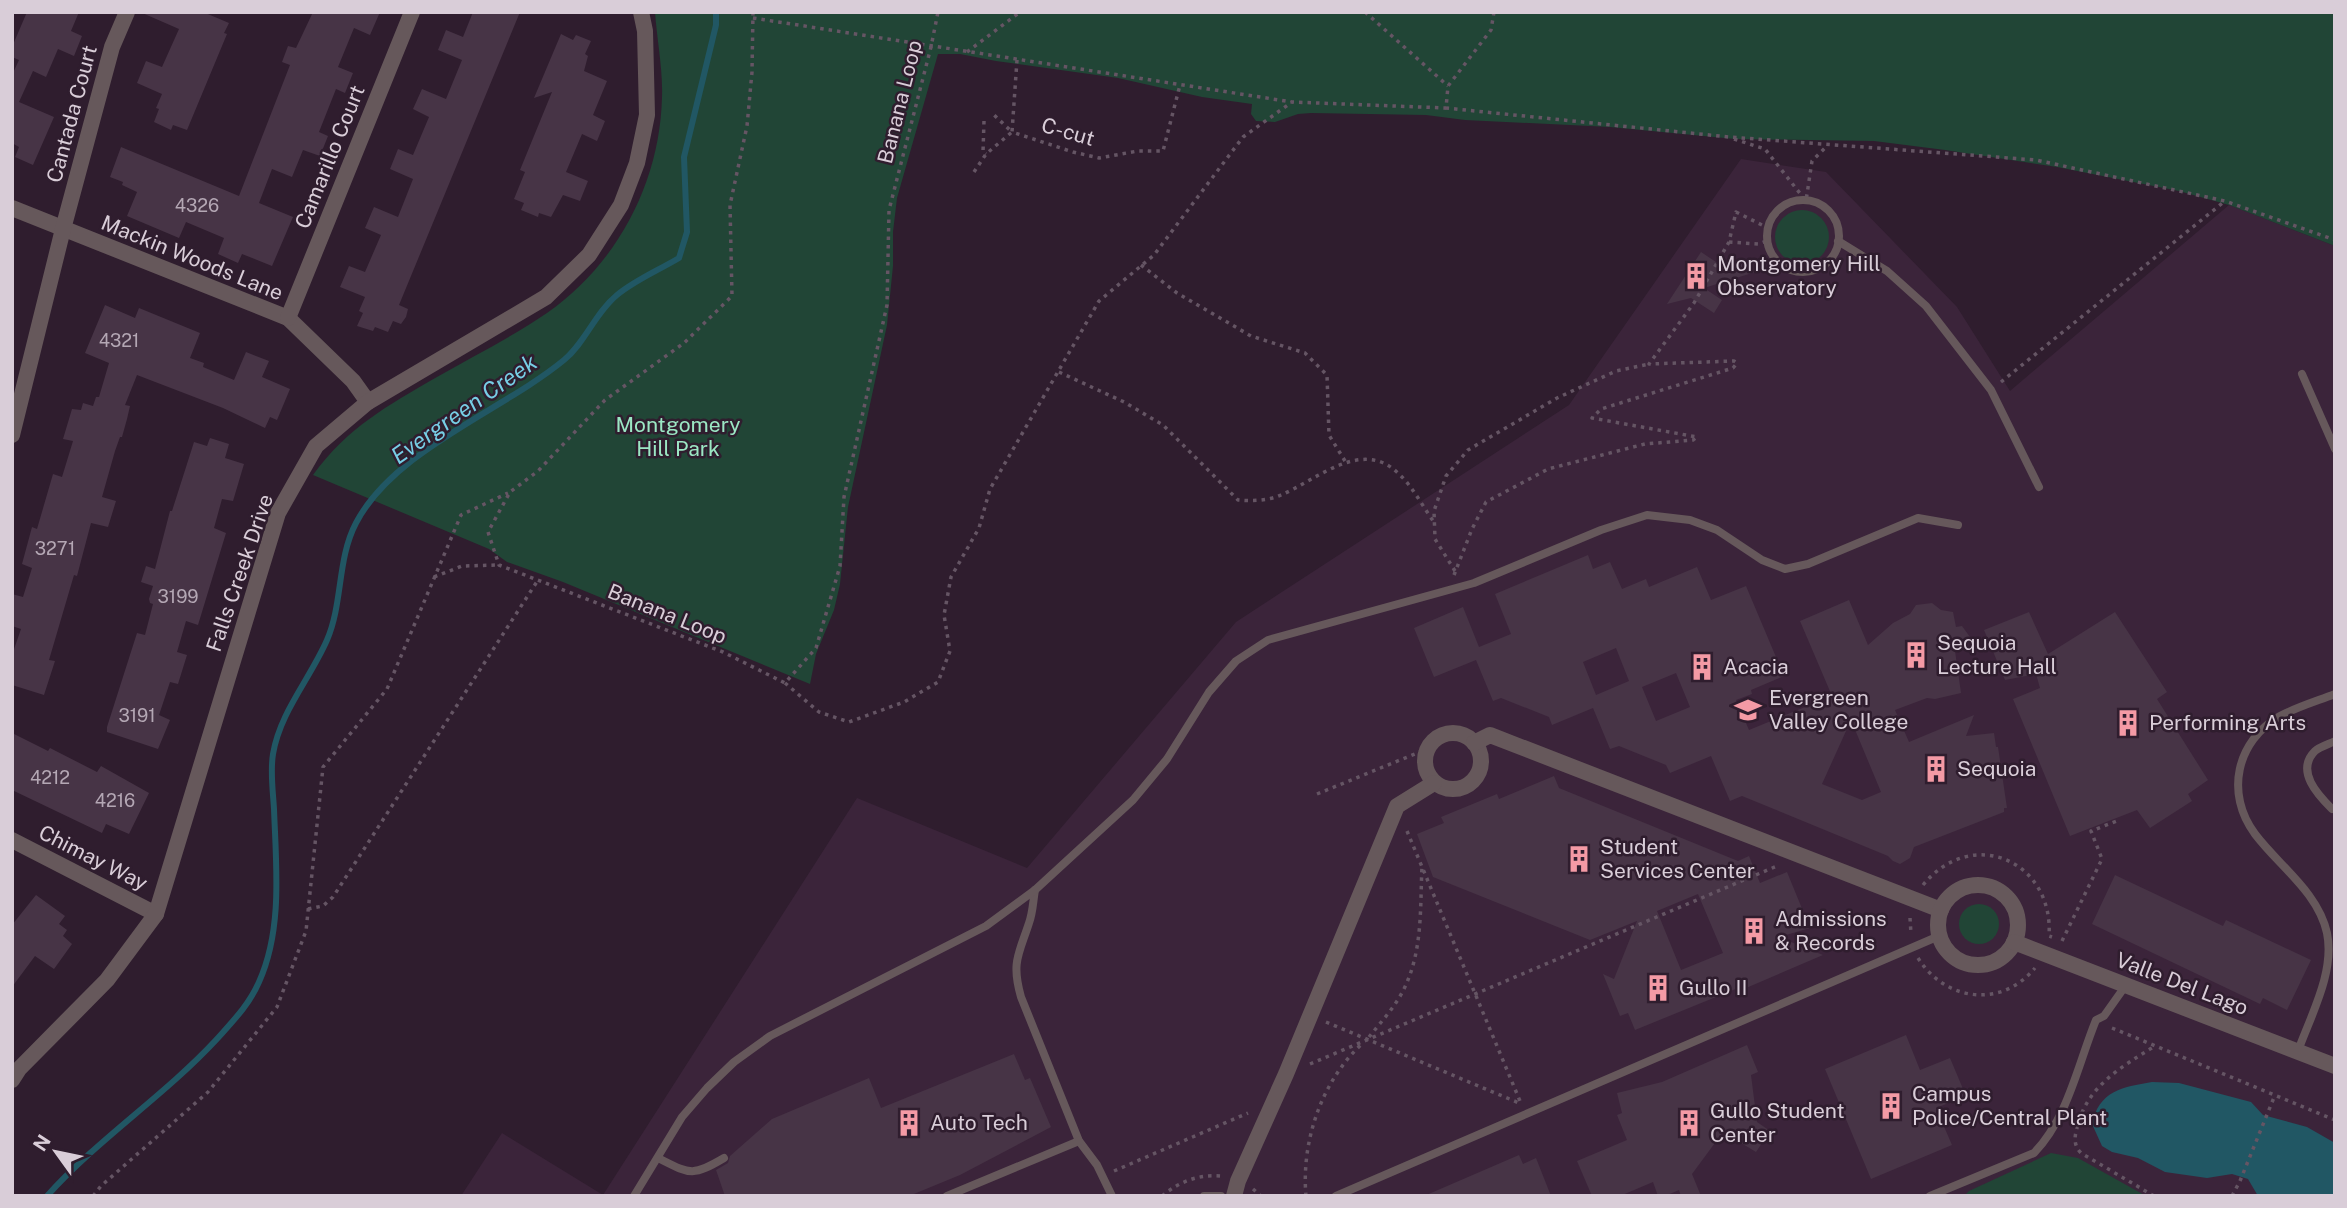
<svg xmlns="http://www.w3.org/2000/svg" width="2347" height="1208" font-family="'Public Sans',sans-serif">
<rect width="100%" height="100%" fill="#2f1d2e"/>
<path fill="#3b243a" d="M1741,159L1826,172L1957,307L2010,391L2229,205L2335,246V1196H461L502,1133L603,1195L857,798L1027,868L1236,622L1569,405Z"/>
<g fill="#214536">
<path d="M655,12H2335V246L2229,205L2179,191L2057,167L1945,150L1874,141L1735,139L1610,127L1465,120L1426,115L1311,113L1298,114L1275,122L1256,121L1251,114L1252,104L1202,97L1118,78L996,61L960,54H938L897,198L893,232V266L887,325L848,507L840,584L834,610L816,654L810,684L563,582L507,562L489,549L313,475C348,427 387,406 437,377C473,356 512,337 547,313C617,264 660,183 662,97C663,69 657,40 655,12Z"/>
<circle cx="1802" cy="237" r="27"/>
<circle cx="1979" cy="924" r="20"/>
<path d="M2051,1153L2078,1158L2146,1196H1964L1969,1191Z"/>
</g>
<path fill="#215764" d="M2152,1082L2179,1083L2251,1102L2263,1115L2307,1127L2335,1143V1196H2258L2248,1179L2232,1174L2207,1178L2165,1172L2138,1158L2112,1152L2102,1146L2092,1124C2099,1091 2122,1087 2152,1082Z"/>
<g fill="none" stroke-linecap="round" stroke-linejoin="round">
<path stroke="#215764" stroke-width="6" d="M47,1196C98,1139 164,1096 216,1040C233,1021 249,1005 259,982C283,929 276,865 274,809C273,791 270,772 273,754C280,712 310,679 327,640C343,603 337,559 356,523C394,450 502,411 564,360C585,343 595,313 617,295C635,280 659,270 679,258L687,232L684,157L716,25V12"/>
</g>
<g fill="#473446" fill-rule="evenodd">
<path d="M27,12H79L71,31L82,36L74,56L58,49L46,77L33,71L19,102L54,117L33,165L15,157L19,147L12,143V75L19,60L12,57V47Z"/>
<path d="M140,12H203L229,23L224,33L227,34L187,130L173,125L171,130L154,122L159,109L156,108L162,94L137,83L146,61L162,67L179,29Z"/>
<path d="M313,12H380L370,35L354,28L338,67L353,73L345,93L336,89L319,132L328,136L320,156L303,150L292,177L272,169L259,203L293,217L272,266L242,254L238,263L218,254L224,238L186,222L179,238L127,216L137,192L122,185L123,182L110,177L121,147L239,196L290,65L282,62L288,46L296,48Z"/>
<path d="M473,12H520L399,305L408,309L406,317L401,324L393,321L388,332L375,327L373,331L357,326L363,313L359,311L365,297L340,287L349,266L365,272L381,235L365,228L374,207L398,217L413,179L390,169L398,149L413,155L429,117L413,109L422,89L446,99L462,60L438,50L446,30L463,37Z"/>
<path d="M561,34L573,40L576,35L591,41L585,54L588,56L584,71L607,81L593,115L605,121L597,141L582,134L566,172L588,181L580,201L563,195L551,217L539,213L538,217L521,210L524,203L514,199L525,172L520,170L552,92L534,98Z"/>
<path d="M1701,252L1722,266L1762,258L1765,269L1704,288L1722,300L1714,313L1691,298L1667,304Z"/>
<path d="M105,305L135,318L139,308L200,333L190,358L204,363L203,367L234,380L246,352L269,361L262,377L290,389L277,420L270,417L265,428L223,408L137,375L125,405L130,406L127,419L122,437H120L115,451L102,497L116,501L108,527L91,523L77,576L74,575L49,660L55,661L44,695L12,685V655L21,629L12,626V594L23,597L32,568L22,564L32,527L37,529L53,474L62,477L73,441L63,439L72,409L81,410L83,403L93,406L96,397H99L109,363L85,353Z"/>
<path d="M210,438L229,444L225,458L244,464L233,501L222,499L214,528L226,533L198,625L186,621L177,652L187,655L178,684L170,682L159,715L170,720L158,749L107,732V727L137,633L145,635L153,604L150,603L149,599L153,586L141,582L146,566L155,569L170,511H172L194,442L207,446Z"/>
<path d="M1588,555L1593,569L1610,562L1622,589L1646,579L1649,587L1697,567L1711,600L1746,586L1784,676L1751,690L1752,694L1736,700L1749,730L1832,696L1800,621L1849,600L1868,645L1893,623L1910,614L1916,605L1932,603L1941,610L1953,612L1956,627L1962,626L1970,637L1966,649L1955,651L1961,693L1935,699L1927,698L1895,710L1909,742L1974,715L1966,736L1994,733L1996,747H1998L2007,808H2004V812L1914,847L1910,858L1900,864L1893,861L1888,856L1742,796L1730,801L1711,756L1670,773L1666,765L1619,746L1610,749L1593,708L1552,725L1549,717L1501,698L1493,701L1476,660L1434,677L1414,628L1463,607L1479,647L1511,634L1495,594ZM1616,648L1629,681L1596,695L1583,662ZM1676,673L1690,707L1656,721L1642,687ZM1851,720L1881,792L1862,800L1822,784Z"/>
<path d="M2029,612L2048,654L2115,612L2167,692L2157,699L2208,780L2188,794L2192,801L2150,828L2137,810L2070,836L2013,699L2040,688L2036,674L2005,680L1984,630Z"/>
<path d="M12,733L48,751L50,748L97,772L101,766L149,793L129,834L106,824L102,833L12,790Z"/>
<path d="M1554,776L1559,788L1738,861L1749,856L1760,883L1787,872L1810,928L1779,937L1823,955L1739,991L1738,988L1635,1030L1628,1013L1620,1016L1603,974L1614,979L1637,921L1590,940L1433,877L1417,834L1444,823L1441,817L1497,794L1499,799ZM1698,894L1723,953L1681,970L1657,911Z"/>
<path d="M2115,875L2223,926L2226,920L2311,960L2287,1010L2263,998L2260,1004L2092,924Z"/>
<path d="M36,895L65,916L59,924L67,930L63,936L72,944L54,969L35,956L12,987V925Z"/>
<path d="M1906,1035L1920,1070L1950,1058L1966,1096L1936,1108L1952,1145L1871,1179L1825,1069Z"/>
<path d="M1747,1045L1758,1072L1751,1075L1757,1122L1770,1131L1756,1152L1723,1132L1692,1174L1701,1196H1681L1679,1190L1665,1196H1658L1653,1182L1620,1196H1592L1577,1161L1627,1140L1617,1115L1622,1113L1617,1093L1662,1082Z"/>
<path d="M1014,1054L1025,1080L1030,1078L1051,1127L960,1175L909,1196H725L716,1170L728,1163L730,1156L772,1119L869,1078L881,1108Z"/>
<path d="M1519,1155L1523,1164L1536,1158L1551,1196H1424Z"/>
</g>
<g fill="none" stroke-linecap="round" stroke-linejoin="round">
<g stroke="#655564" stroke-width="3.5" stroke-dasharray="3.5 5" stroke-linecap="butt">
<path d="M753,12L752,72L747,126L730,205L732,296L684,343L605,400L538,471L510,492L488,532L499,565L723,652L785,683L816,648L840,566L844,497L887,305L889,210L931,47L938,12"/>
<path d="M1365,12L1448,86"/>
<path d="M1494,12L1491,30L1448,86L1446,108L1729,137L2036,160L2225,201L2335,240"/>
<path d="M753,18L1292,102L1446,108"/>
<path d="M967,52L1020,12"/>
<path d="M1017,60L1012,132L1073,152L1099,158L1138,151H1163L1180,85"/>
<path d="M984,121L983,152L986,154"/>
<path d="M1734,139L1765,149L1806,201L1812,161L1827,146"/>
<path d="M974,172L986,154L1012,132L993,114"/>
<path d="M1729,242L1758,244L1767,241"/>
<path d="M1141,265L1177,293L1251,336L1305,353L1327,375L1329,435L1345,461"/>
<path d="M1059,372L1124,402L1163,425L1238,500C1251,501 1268,501 1281,495C1317,480 1362,437 1399,474C1413,487 1423,507 1434,522"/>
<path d="M2001,382L2225,201"/>
<path d="M1455,571L1435,539L1434,511L1446,476L1468,450L1557,398L1616,371L1649,364"/>
<path d="M1454,575L1472,529L1486,502L1548,469L1645,444L1693,440L1697,437L1592,418L1601,409L1733,368L1737,363L1734,361L1649,364L1694,303L1729,242L1736,212L1768,228"/>
<path d="M434,577L462,566L499,565"/>
<path d="M785,683L819,712L849,722L904,702L938,682L950,651L944,615L951,577L979,528L990,489L1099,301L1154,255L1243,137L1292,102"/>
<path d="M1317,794L1427,749"/>
<path d="M1407,831L1520,1101"/>
<path d="M1923,885C1972,825 2054,861 2049,936L2052,937"/>
<path d="M308,909L323,906L333,897L538,580"/>
<path d="M1910,918L1911,934"/>
<path d="M2062,941L2102,859L2091,831L2117,821"/>
<path d="M1918,958C1945,1001 2001,1009 2035,968"/>
<path d="M1326,1022L1519,1103"/>
<path d="M2112,1028L2335,1120"/>
<path d="M1369,1037C1381,1022 1395,1007 1404,989C1423,950 1420,908 1422,866"/>
<path d="M1310,1064L1777,866"/>
<path d="M1114,1171L1248,1113"/>
<path d="M1253,1189L1261,1196"/>
<path d="M93,1196L101,1186L208,1092L277,1007L306,931L323,767L387,689L461,515L508,493"/>
<path d="M1162,1196C1179,1182 1198,1174 1221,1176"/>
<path d="M1306,1196C1301,1141 1322,1080 1363,1043"/>
<path d="M2154,1196L2081,1153C2074,1146 2074,1138 2077,1128C2086,1087 2121,1067 2155,1046"/>
<path d="M2232,1196L2240,1181L2275,1095"/>
</g>
<g stroke="#66585b" stroke-width="8">
<circle cx="1803" cy="236" r="36"/>
<path d="M1838,241L1887,271L1926,306L1991,390L2039,487"/>
<path d="M2302,374L2335,449"/>
<path d="M2332,809C2318,795 2295,771 2315,751C2319,747 2329,744 2335,741"/>
<path d="M1035,890C1033,901 1033,912 1029,923C1019,954 1011,962 1021,997L1079,1141L1097,1165L1112,1196"/>
<path d="M2298,1051C2311,1015 2335,972 2327,933C2318,892 2279,866 2255,834C2225,794 2236,741 2280,716C2297,707 2317,701 2335,694"/>
<path d="M658,1158C690,1174 692,1177 724,1158"/>
<path d="M634,1196L682,1117L707,1088L734,1062L770,1036L986,926L1035,890L1133,800L1167,759L1209,692L1236,661L1268,640L1474,583L1601,530L1647,515L1690,520L1717,530L1762,560L1785,569L1808,564L1918,518L1958,525"/>
<path d="M947,1196L1079,1141"/>
<path d="M1204,1196H1221"/>
<path d="M1336,1196L1939,936"/>
<path d="M1930,1196L2034,1153C2068,1118 2078,1064 2096,1020L2104,1016L2126,985"/>
</g>
<g stroke="#66585b" stroke-width="16">
<path d="M12,208L288,318L353,381L368,402"/>
<path d="M288,318L412,12"/>
<path d="M12,435L63,229L112,47L127,12"/>
<circle cx="1453" cy="761" r="28"/>
<path d="M1474,743L1490,735L1941,910"/>
<path d="M12,840L156,914"/>
<circle cx="1978" cy="925" r="40"/>
<path d="M2014,942L2335,1066"/>
<path d="M12,1080L19,1069L107,980L156,914L278,513L316,446L368,402L546,297L589,255L621,205L637,163L647,115L645,31L641,12"/>
<path d="M1234,1196L1238,1181L1286,1074L1397,806L1434,783"/>
</g>
</g>
<defs>
<symbol id="building-bare" viewBox="-9 -9 18 18"><path d="M-4-6H4V6H1V3H-1V6H-4ZM-2.5-4.3h1.7v1.8h-1.7ZM.8-4.3h1.7v1.8H.8ZM-2.5-1h1.7V.8h-1.7ZM.8-1h1.7V.8H.8Z" fill="#f49aa5" stroke="#2f1d2e" stroke-width="2.5" paint-order="stroke"/></symbol>
<symbol id="university-bare" viewBox="-9 -9 18 18"><path d="M0-5L7-2L0 1L-7-2ZM-4 1L0 2.5L4 1V4Q0 6-4 4Z" fill="#f49aa5" stroke="#2f1d2e" stroke-width="2.5" paint-order="stroke"/></symbol>
</defs>
<g fill-rule="evenodd">
<use href="#building-bare" x="1677" y="257" width="38" height="38"/>
<use href="#building-bare" x="1897" y="636" width="38" height="38"/>
<use href="#building-bare" x="1683" y="648" width="38" height="38"/>
<use href="#university-bare" x="1729" y="691" width="38" height="38"/>
<use href="#building-bare" x="2109" y="704" width="38" height="38"/>
<use href="#building-bare" x="1917" y="750" width="38" height="38"/>
<use href="#building-bare" x="1560" y="840" width="38" height="38"/>
<use href="#building-bare" x="1735" y="912" width="38" height="38"/>
<use href="#building-bare" x="1639" y="969" width="38" height="38"/>
<use href="#building-bare" x="1872" y="1087" width="38" height="38"/>
<use href="#building-bare" x="890" y="1104" width="38" height="38"/>
<use href="#building-bare" x="1670" y="1104" width="38" height="38"/>
</g>
<g text-anchor="middle" stroke-width="5" stroke-linejoin="round" paint-order="stroke">
<g font-size="18" fill="#b4a7b4">
<text x="197" y="212">4326</text>
<text x="119" y="347">4321</text>
<text x="55" y="555">3271</text>
<text x="178" y="603">3199</text>
<text x="137" y="722">3191</text>
<text x="50" y="784">4212</text>
<text x="115" y="807">4216</text>
</g>
<g font-size="21" fill="#d9cdd8" stroke="#2f1d2e">
<text transform="translate(900 102) rotate(-76)" y="7">Banana Loop</text>
<text transform="translate(72 114) rotate(-75)" y="7">Cantada Court</text>
<text transform="translate(1068 132) rotate(16)" y="7">C-cut</text>
<text transform="translate(330 157) rotate(-68)" y="7">Camarillo Court</text>
<text transform="translate(192 258) rotate(22)" y="7">Mackin Woods Lane</text>
<text transform="translate(240 573) rotate(-71)" y="7">Falls Creek Drive</text>
<text transform="translate(667 614) rotate(22)" y="7">Banana Loop</text>
<text transform="translate(93 858) rotate(27)" y="7">Chimay Way</text>
<text transform="translate(2182 984) rotate(21)" y="7">Valle Del Lago</text>
</g>
<g font-size="21" fill="#d9cdd8" stroke="#2f1d2e" text-anchor="start">
<text x="1717" y="271">Montgomery Hill<tspan x="1717" dy="24">Observatory</tspan></text>
<text x="1937" y="650">Sequoia<tspan x="1937" dy="24">Lecture Hall</tspan></text>
<text x="1723" y="674">Acacia</text>
<text x="1769" y="705">Evergreen<tspan x="1769" dy="24">Valley College</tspan></text>
<text x="2149" y="730">Performing Arts</text>
<text x="1957" y="776">Sequoia</text>
<text x="1600" y="854">Student<tspan x="1600" dy="24">Services Center</tspan></text>
<text x="1775" y="926">Admissions<tspan x="1775" dy="24">&amp; Records</tspan></text>
<text x="1679" y="995">Gullo II</text>
<text x="1912" y="1101">Campus<tspan x="1912" dy="24">Police/Central Plant</tspan></text>
<text x="1710" y="1118">Gullo Student<tspan x="1710" dy="24">Center</tspan></text>
<text x="930" y="1130">Auto Tech</text>
</g>
<g font-size="21" fill="#9be7c4" stroke="#2f1d2e">
<text x="678" y="432">Montgomery<tspan x="678" dy="24">Hill Park</tspan></text>
</g>
<g font-size="23" font-style="italic" fill="#77cee5" stroke="#2f1d2e">
<text transform="translate(464 409) rotate(-35)" y="8">Evergreen Creek</text>
</g>
</g>
<rect width="2347" height="1208" fill="none" stroke="#d9cdd8" stroke-width="28"/>
<g transform="translate(56 1152) rotate(303)" stroke="#2f1d2e" stroke-width="5" paint-order="stroke">
<path d="M0-5L12 26L0 18L-12 26Z" fill="#d9cdd8"/>
<text y="-10" font-size="19" font-weight="bold" text-anchor="middle" fill="#d9cdd8">N</text>
</g>
</svg>
